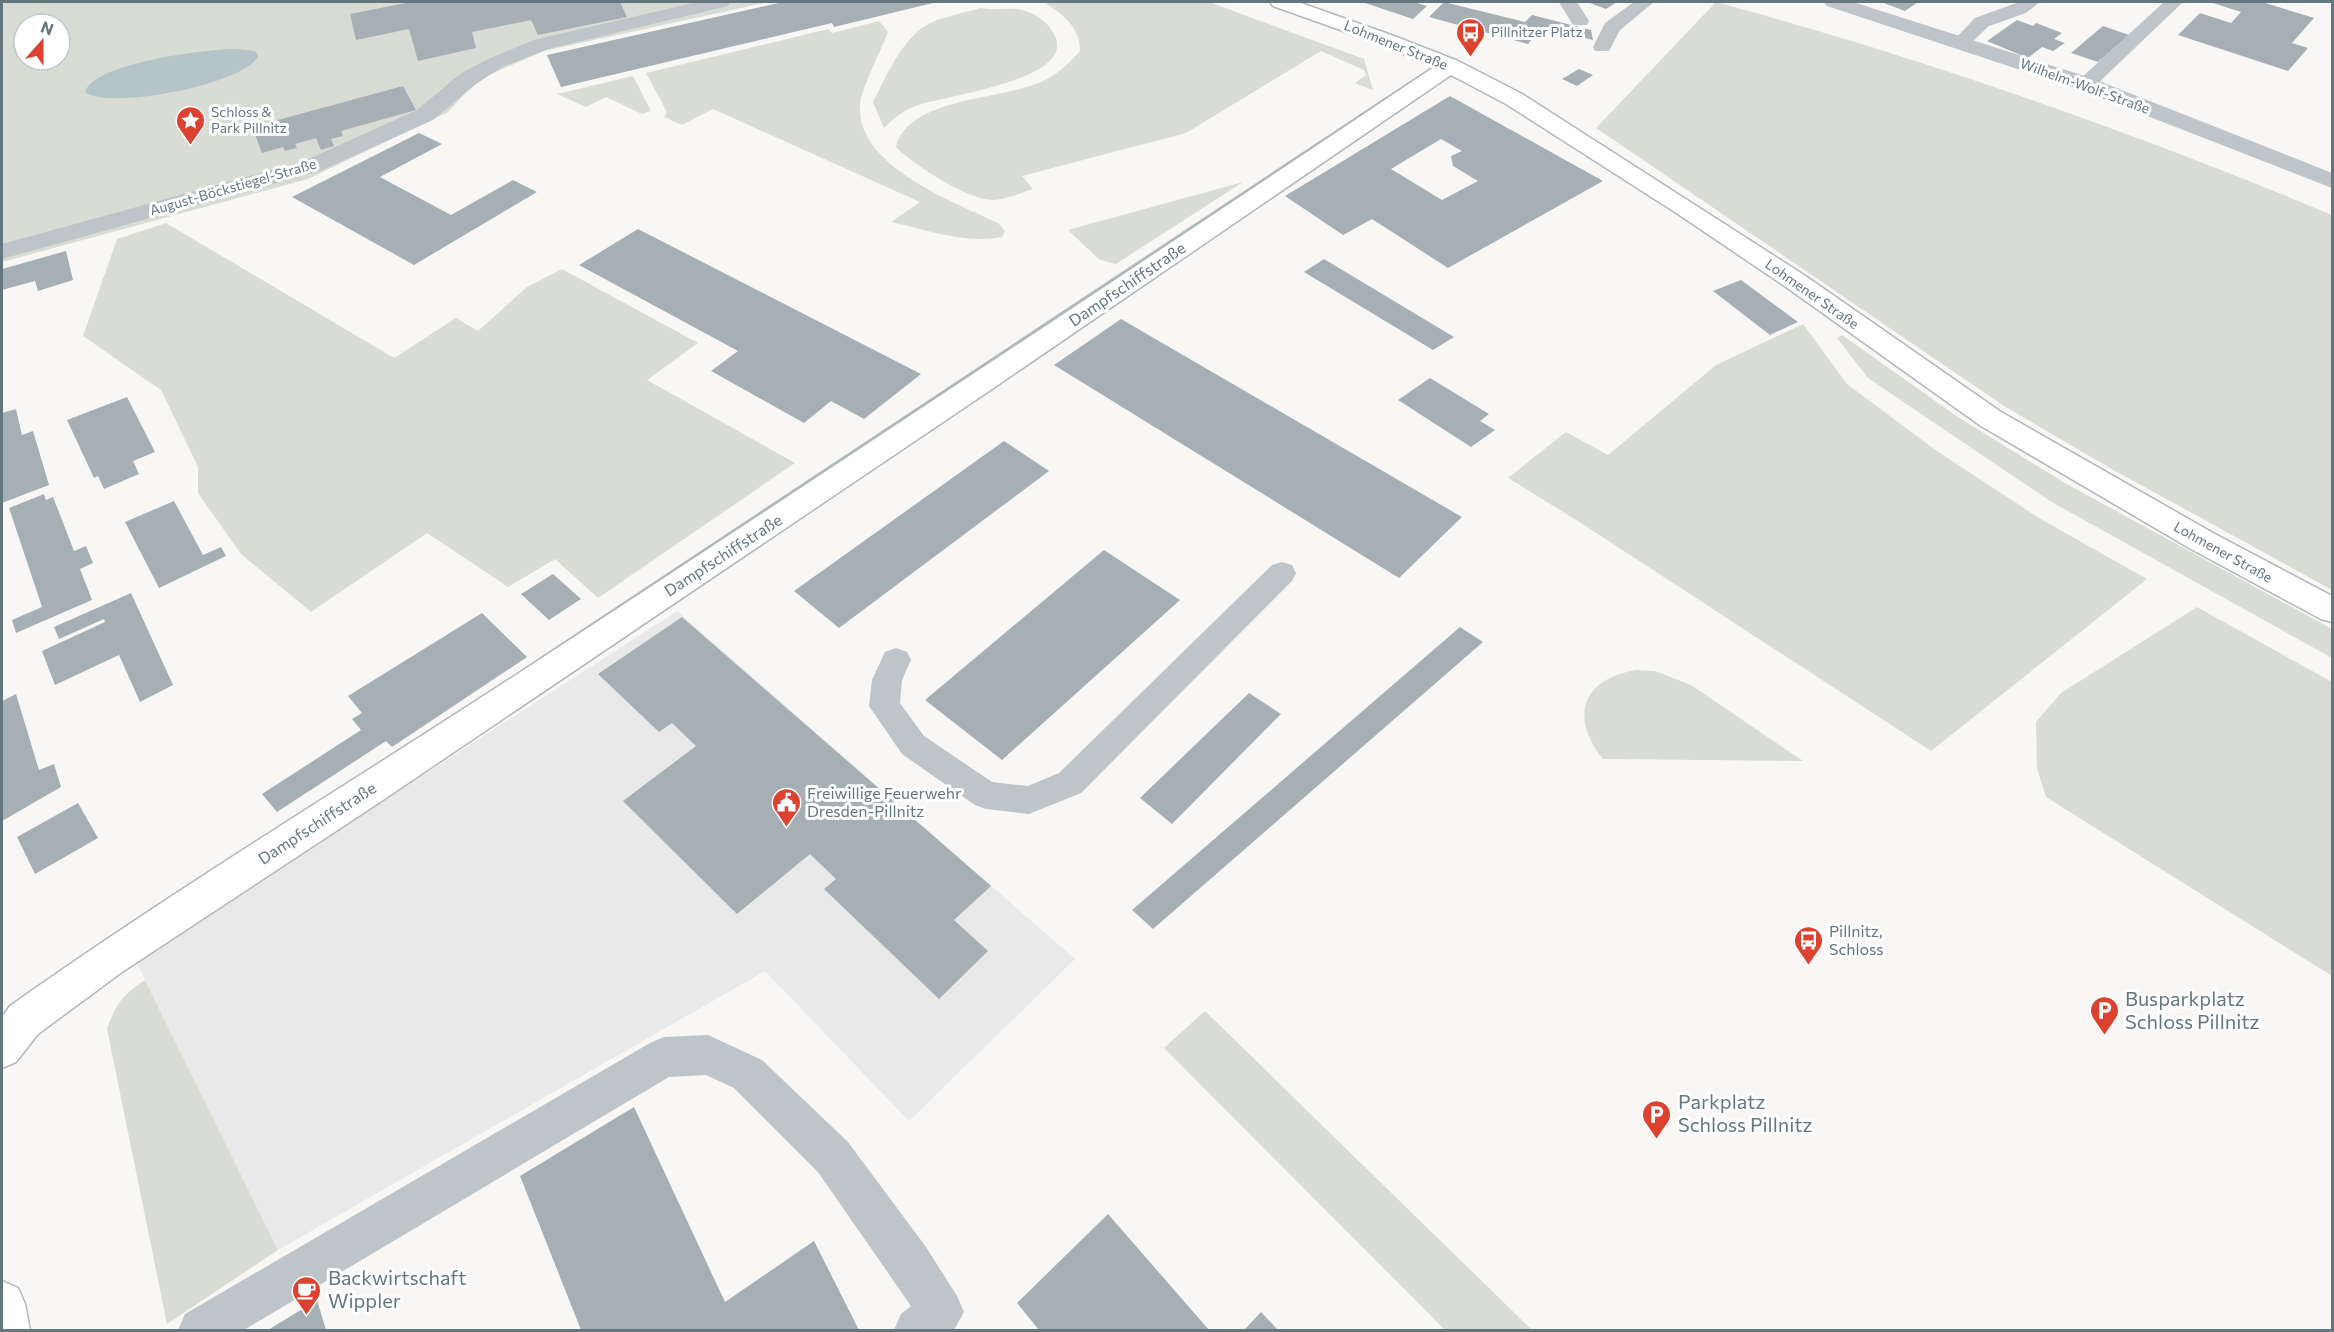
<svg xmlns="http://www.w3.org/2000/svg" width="2334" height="1332" font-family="Commissioner,sans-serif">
<rect width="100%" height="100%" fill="#f8f7f5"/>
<path fill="#e8e9e8" d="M677,611L1075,959L909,1121L765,971L278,1250L136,961Z"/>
<g fill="#d8dcd4" fill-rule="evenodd">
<path d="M2,2H768L544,51L489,75L470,88L448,112L308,179L2,262ZM24,24H60V60H24Z"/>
<path d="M1044,2H1209L1364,59L1373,90L1355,83L1366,75L1364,70L1321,51L1186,133L1022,176L1033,189C1021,193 1005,200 992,200C968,200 912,164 896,147C909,95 1009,101 1049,78C1061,71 1071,61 1080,51C1080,26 1063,15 1044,2Z"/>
<path d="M1716,2C1926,59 2131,131 2332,215V590L2110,468L2004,406L1596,128Z"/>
<path d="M981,8C995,11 1008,7 1022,10C1035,13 1048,22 1054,34C1080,81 939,96 913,107C901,112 893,119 884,128L873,102C885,79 896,52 915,34C930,18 960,14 981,8Z"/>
<path d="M879,21L888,32C882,48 861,89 860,104C855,166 954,202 998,223L1005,231L1002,237C965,244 927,230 891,222L920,202L713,109L682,125L664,117L667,112L646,73L828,29L832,33Z"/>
<path d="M633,76L651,111L642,114L606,97L586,107L557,94Z"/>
<path d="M1243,182L1116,264L1100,260L1068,230Z"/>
<path d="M166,223L394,358L456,318L478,331L527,287L562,269L698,343L647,380L795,463L598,598L555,559L508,587L427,533L311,612L241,554L198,493V467L161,390L83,336L117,239Z"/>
<path d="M1803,324L1847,384L1934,449L2039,518L2147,579L1931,751L1581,523L1508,478L1566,432L1608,455L1716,365Z"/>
<path d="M1842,335L1961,419L2065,483L2332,629V658L2050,501L1868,378L1837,338Z"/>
<path d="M2197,607L2332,682V976L2046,797L2037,768L2036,722L2061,693Z"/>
<path d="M1636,670L1655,671L1691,685L1803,761L1603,759C1569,717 1582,679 1636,670Z"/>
<path d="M145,980L278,1250L167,1324L107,1029C116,1003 123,995 145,980Z"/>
<path d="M1205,1011L1532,1330H1445L1164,1048Z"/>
</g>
<path fill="#b5c4c6" d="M235,49L255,51L258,56C246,84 107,111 85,92C93,63 207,49 235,49Z"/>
<g fill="#a6b0b4" fill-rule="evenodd">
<path d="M411,2H620L627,17L538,35L531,20L472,32L476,48L418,61L409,29L356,40L350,14Z"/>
<path d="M783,2L933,3L834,27L832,23L561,87L547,55Z"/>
<path d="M1362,2H1414L1427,6L1413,19Z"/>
<path d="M1444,2L1525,22L1532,15L1591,30L1593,40L1542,27L1528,44L1429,17Z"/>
<path d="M1587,2H1617L1606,9Z"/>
<path d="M1881,2H1918L1905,11Z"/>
<path d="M2210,2H2262L2314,18L2292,43L2308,48L2288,71L2178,35L2200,13L2231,23L2241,12Z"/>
<path d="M2017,20L2033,26L2036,23L2062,33L2054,39L2065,43L2053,51L2042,47L2028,58L1987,41Z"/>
<path d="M2103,26L2129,35L2098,62L2071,53Z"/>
<path d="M1579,69L1593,75L1577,86L1562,79Z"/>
<path d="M403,86L416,110L341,131L343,136L331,139L334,146L321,150L316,138L295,144L297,148L285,151L283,147L262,153L252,127Z"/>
<path d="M1450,96L1603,181L1448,268L1372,219L1343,235L1285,196ZM1441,139L1462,151L1451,156L1453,166L1478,181L1442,200L1391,169Z"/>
<path d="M419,133L442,144L380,177L451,215L513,180L537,192L414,265L292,197Z"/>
<path d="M638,229L921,374L864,419L831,401L804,423L711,371L738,351L579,265Z"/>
<path d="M66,251L73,280L38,291L35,281L2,290V269Z"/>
<path d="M1324,259L1454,337L1433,350L1304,272Z"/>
<path d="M1741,280L1798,322L1770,335L1713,291Z"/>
<path d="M1121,319L1462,517L1399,578L1054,365Z"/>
<path d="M1430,378L1489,414L1480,421L1495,430L1471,447L1398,400Z"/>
<path d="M127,397L155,452L133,461L139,474L104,489L98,476L94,478L67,420Z"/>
<path d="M16,409L22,435L33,431L49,485L2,503V413Z"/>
<path d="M1004,441L1049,471L839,628L794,591Z"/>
<path d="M44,494L46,500L53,497L74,551L86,546L93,563L80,569L92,600L16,633L12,620L42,607L9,508Z"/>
<path d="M174,501L203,555L221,547L226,556L159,588L125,522Z"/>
<path d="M1104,550L1180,600L1002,760L925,700Z"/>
<path d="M553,574L581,599L549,620L521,594Z"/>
<path d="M131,593L173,685L140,702L119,655L55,685L42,651L105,622L104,619L59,639L54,627Z"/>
<path d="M482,613L527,657L392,747L386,741L277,812L262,794L361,730L352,719L362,713L348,696Z"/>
<path d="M682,617L991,886L954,920L988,951L939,999L824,889L836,879L810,854L737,914L623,801L696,746L672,723L659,732L598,674Z"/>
<path d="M1460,627L1483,642L1153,929L1132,910Z"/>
<path d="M1249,693L1281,714L1172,824L1140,798Z"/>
<path d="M16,694L39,770L54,764L61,787L2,821V701Z"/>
<path d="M78,803L98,838L35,874L17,837Z"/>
<path d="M634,1107L725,1302L814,1241L859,1330H581L520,1176Z"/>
<path d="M1108,1214L1209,1330H1039L1017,1303Z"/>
<path d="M317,1300L326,1330H268Z"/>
<path d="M1261,1312L1278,1330H1244Z"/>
</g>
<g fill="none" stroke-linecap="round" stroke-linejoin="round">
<defs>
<g id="secondary">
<path d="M1270,2H1298L1394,36L1458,61L1522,94L1804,275L2001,412L2213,533L2332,596V622L2321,619L2191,549L1981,426L1786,287L1678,214L1506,104L1451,75L992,389L377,804L122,972L38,1034L16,1062L2,1068V1017L10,1006C175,889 349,784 519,673C825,473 1130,271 1434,67L1380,44L1273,6Z"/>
<path d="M2,1281L18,1288L25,1304L30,1330H2Z"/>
</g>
</defs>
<use href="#secondary" stroke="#b1b8bb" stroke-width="3"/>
<g fill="#bec4c7" fill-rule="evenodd">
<path d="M1559,2H1577L1589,21L1587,25H1573Z"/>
<path d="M1634,2H1654L1620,30L1609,51H1595L1593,47L1605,23Z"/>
<path d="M2019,2H2040L2026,13L1989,26L1968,46H1954L1952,42L1975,18Z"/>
<path d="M2164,2H2183L2093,88H2079L2076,84L2079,80Z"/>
<path d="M1282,562L1292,565L1296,573L1292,581L1081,793L1029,814L986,809L975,805L902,754L869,706L872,680L885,652L896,648L907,652L911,660L902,680L900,703L924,736L992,782L1028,786L1059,773L1272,565Z"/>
</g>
<g fill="#bec4c7" fill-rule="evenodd">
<path d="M697,2H731L728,6L548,49L502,67L476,84L433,120L320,171L2,259V244L304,161L417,110L460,74L488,59L534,40Z"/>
<path d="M1824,2H1853L2094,79L2332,173V188L2078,89L1827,6Z"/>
<path d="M708,1035L762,1060L848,1142L926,1247L957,1296L964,1312L954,1330H894L901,1314L911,1306L818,1172L734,1088L706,1075L669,1077L244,1330H178L185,1314L650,1043L664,1037Z"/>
</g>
<use href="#secondary" fill="#fff" fill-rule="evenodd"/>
</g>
<defs>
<symbol id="bus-pin" viewBox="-11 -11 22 30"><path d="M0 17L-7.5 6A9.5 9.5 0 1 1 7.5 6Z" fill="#dd4130" stroke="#fff"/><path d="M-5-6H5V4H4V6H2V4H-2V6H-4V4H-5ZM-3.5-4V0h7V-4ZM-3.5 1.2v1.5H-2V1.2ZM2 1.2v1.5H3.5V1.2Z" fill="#fff"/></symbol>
<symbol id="sight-pin" viewBox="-11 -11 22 30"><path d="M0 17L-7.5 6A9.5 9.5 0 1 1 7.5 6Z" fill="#dd4130" stroke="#fff"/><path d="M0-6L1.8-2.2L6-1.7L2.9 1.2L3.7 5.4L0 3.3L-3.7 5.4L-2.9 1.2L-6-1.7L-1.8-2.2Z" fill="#fff"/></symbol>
<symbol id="civic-pin" viewBox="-11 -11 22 30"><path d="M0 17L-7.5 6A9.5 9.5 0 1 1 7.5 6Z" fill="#dd4130" stroke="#fff"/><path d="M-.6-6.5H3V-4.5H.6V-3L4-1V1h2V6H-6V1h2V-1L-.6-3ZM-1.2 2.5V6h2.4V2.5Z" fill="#fff"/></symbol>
<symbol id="parking-pin" viewBox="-11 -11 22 30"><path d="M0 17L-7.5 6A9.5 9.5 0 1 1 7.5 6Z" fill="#dd4130" stroke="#fff"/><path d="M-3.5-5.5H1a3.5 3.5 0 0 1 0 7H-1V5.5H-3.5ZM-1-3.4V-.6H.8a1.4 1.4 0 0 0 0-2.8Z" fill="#fff"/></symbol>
<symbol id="cafe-pin" viewBox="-11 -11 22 30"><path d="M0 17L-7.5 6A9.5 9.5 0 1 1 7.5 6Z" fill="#dd4130" stroke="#fff"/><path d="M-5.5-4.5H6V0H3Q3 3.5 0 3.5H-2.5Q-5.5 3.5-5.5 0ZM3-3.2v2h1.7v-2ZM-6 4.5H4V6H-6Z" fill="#fff"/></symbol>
</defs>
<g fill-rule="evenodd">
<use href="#bus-pin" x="1454" y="16" width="33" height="45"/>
<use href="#sight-pin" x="174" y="104" width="33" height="45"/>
<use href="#civic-pin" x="770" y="786" width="33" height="45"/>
<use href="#bus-pin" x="1792" y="924" width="33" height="45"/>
<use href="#parking-pin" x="2088" y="994" width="33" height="45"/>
<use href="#parking-pin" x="1640" y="1098" width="33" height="45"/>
<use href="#cafe-pin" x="290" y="1274" width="33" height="45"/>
</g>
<g text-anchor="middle" stroke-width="6" stroke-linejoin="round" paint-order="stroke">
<g font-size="14" fill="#64777f" stroke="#fff" text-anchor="start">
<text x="1491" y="37">Pillnitzer Platz</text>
<text x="211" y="117">Schloss &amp;<tspan x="211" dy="16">Park Pillnitz</tspan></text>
</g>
<g font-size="14" fill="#64777f" stroke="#fff">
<text transform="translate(1396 45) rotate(22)" y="5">Lohmener Straße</text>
<text transform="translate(2085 86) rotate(20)" y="5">Wilhelm-Wolf-Straße</text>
<text transform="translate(233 187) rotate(-16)" y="5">August-Böckstiegel-Straße</text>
<text transform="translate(1812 294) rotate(35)" y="5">Lohmener Straße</text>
<text transform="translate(2223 552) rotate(29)" y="5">Lohmener Straße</text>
</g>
<g font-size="16" fill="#64777f" stroke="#fff">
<text transform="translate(1127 284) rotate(-34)" y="6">Dampfschiffstraße</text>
<text transform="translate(723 555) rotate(-33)" y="6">Dampfschiffstraße</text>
<text transform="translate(317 823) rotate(-33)" y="6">Dampfschiffstraße</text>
</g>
<g font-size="16" fill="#64777f" stroke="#fff" text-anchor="start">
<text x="807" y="799">Freiwillige Feuerwehr<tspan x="807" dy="18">Dresden-Pillnitz</tspan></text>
<text x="1829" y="937">Pillnitz,<tspan x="1829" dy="18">Schloss</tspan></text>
</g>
<g font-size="20" fill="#64777f" stroke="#fff" text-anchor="start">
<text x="2125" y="1006">Busparkplatz<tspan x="2125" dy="23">Schloss Pillnitz</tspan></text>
<text x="1678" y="1109">Parkplatz<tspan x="1678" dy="23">Schloss Pillnitz</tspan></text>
<text x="328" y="1285">Backwirtschaft<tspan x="328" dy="23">Wippler</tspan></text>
</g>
</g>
<rect width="2334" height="1332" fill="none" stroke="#64777f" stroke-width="6"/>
<g transform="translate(42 42) rotate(21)"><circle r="28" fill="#ffffff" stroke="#c1c9cc" stroke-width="1.5"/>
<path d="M0-4.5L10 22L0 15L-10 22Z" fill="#dd4130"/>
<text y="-9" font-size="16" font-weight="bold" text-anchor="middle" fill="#64777f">N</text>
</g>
</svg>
